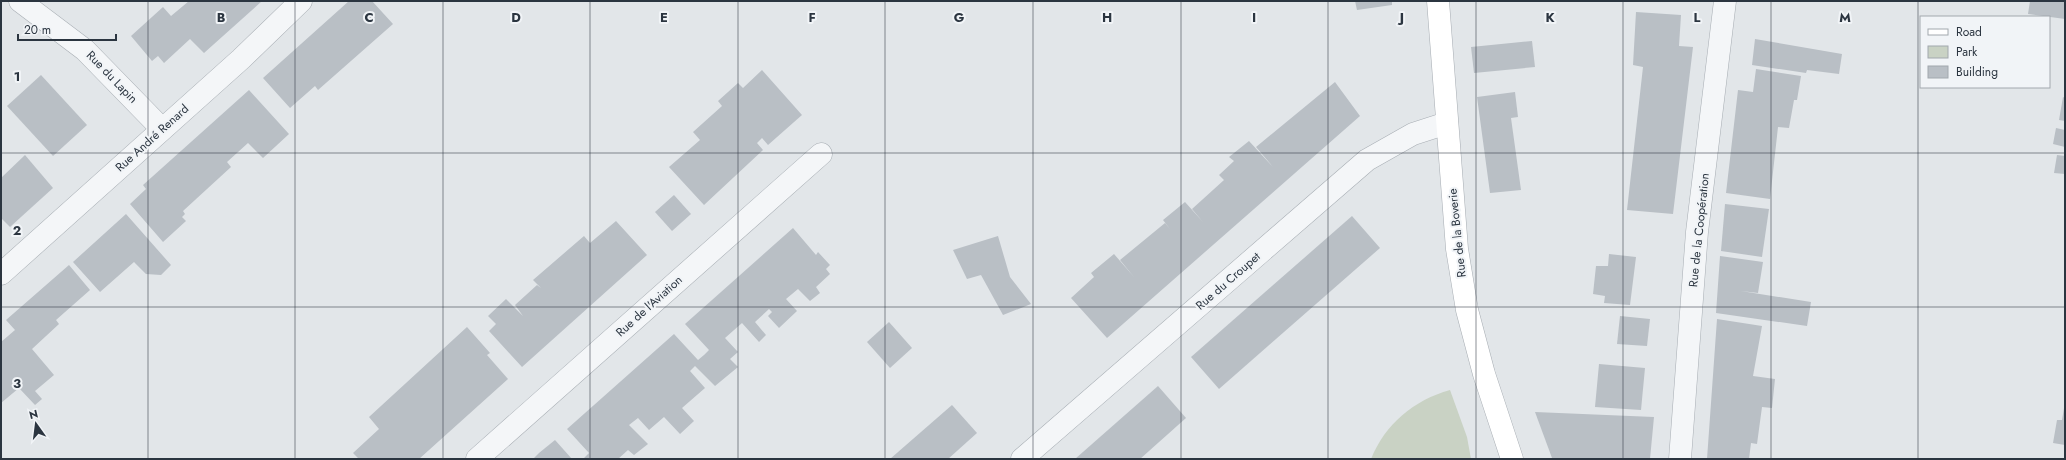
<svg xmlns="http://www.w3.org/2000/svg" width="2066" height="460" font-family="Jost,sans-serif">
<rect width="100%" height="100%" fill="#e2e6e9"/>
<path fill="#c9d2c4" d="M1450,390L1467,437L1471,459H1371C1385,424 1414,400 1450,390Z"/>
<g fill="#b9bfc5">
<path d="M189,1H262L204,53L190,39L164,63L158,56L152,61L131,36L163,7L171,16Z"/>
<path d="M349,1H372L393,24L318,90L315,86L290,108L263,78Z"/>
<path d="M1355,1H1392V5L1357,10Z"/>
<path d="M2030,1H2065V19L2028,14Z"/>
<path d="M1636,12L1681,15L1679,46L1693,47L1673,214L1627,210L1643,67L1633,65Z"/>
<path d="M1755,39L1842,54L1839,74L1807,70L1806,73L1752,65Z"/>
<path d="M1532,41L1535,67L1474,73L1471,47Z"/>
<path d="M1756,69L1801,76L1797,100H1794L1789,128L1778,127L1770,199L1726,193L1738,90L1753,92Z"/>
<path d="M762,70L802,115L768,145L762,138L757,143L763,150L704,205L669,167L700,140L693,132L722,106L718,101L738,83L743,88Z"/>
<path d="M41,75L87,125L53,156L7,106Z"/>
<path d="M1335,82L1360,116L1107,338L1071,298L1094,277L1091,273L1114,254L1134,277L1120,260L1165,223L1170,229L1163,220L1185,202L1203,222L1192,209L1224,180L1219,175L1234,161L1229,157L1249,141L1273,167L1256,147Z"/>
<path d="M249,90L289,134L263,158L248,143L227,162L231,167L183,211L185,214L182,217L186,221L163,242L130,204L146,189L143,185Z"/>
<path d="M1515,92L1518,117L1511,118L1521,190L1490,193L1477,97Z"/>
<path d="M2063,97L2065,98V121L2059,120Z"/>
<path d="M2056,128L2065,130V147L2053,144Z"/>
<path d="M25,155L53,188L10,227L1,218V178Z"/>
<path d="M2057,155L2065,156V174L2054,173Z"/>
<path d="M674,195L691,214L672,231L655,212Z"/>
<path d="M1725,204L1769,209L1762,257L1721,251Z"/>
<path d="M126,214L171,265L161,275L146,274L134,262L100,292L73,262Z"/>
<path d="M1352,216L1380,248L1219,389L1191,357Z"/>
<path d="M616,221L647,255L522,367L489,331L496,324L488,316L506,299L523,316L515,305L537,285L541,288L533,280L584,236L590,243Z"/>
<path d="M793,228L816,255L818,252L830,265L826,269L830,274L816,287L820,293L810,301L798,289L786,299L797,311L779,328L768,316L772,312L769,309L755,322L766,335L759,342L742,323L725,338L738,352L730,359L738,367L715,386L695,366L690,371L705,388L682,408L694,421L680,434L664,417L649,430L638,418L629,425L648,444L634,455L628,450L618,459H583L589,453L567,429L674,334L698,360L704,355L709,350L685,324Z"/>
<path d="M998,236L1010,277L1031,304L1003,315L981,275L967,279L953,250Z"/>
<path d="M1609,254L1636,257L1630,305L1604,303L1605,296L1593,294L1596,266H1608Z"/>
<path d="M1720,256L1763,262L1758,293L1741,291L1811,302L1807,326L1716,313Z"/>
<path d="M69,265L90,290L56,320L59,324L32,349L54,375L35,391L42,399L35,405L19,388L1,403V342L15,330L6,320Z"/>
<path d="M1620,316L1650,319L1647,346L1617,344Z"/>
<path d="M1717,319L1762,326L1753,376L1775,379L1772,408L1762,407L1757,444L1751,443L1749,459H1707Z"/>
<path d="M889,322L912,348L890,368L867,342Z"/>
<path d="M467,327L490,353L487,355L508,379L419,459H359L353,453L379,429L369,417Z"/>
<path d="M1599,364L1645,368L1641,410L1595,407Z"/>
<path d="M1158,386L1186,418L1140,459H1075Z"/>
<path d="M952,405L977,433L948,459H890Z"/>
<path d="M2064,408H2065V445L2053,443L2057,420H2062Z"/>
<path d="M1535,412L1654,417L1650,459L1552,458Z"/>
<path d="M555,440L572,459H533L539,453Z"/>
</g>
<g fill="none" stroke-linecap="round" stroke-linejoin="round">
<defs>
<g id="street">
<path d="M20,1L85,50L162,129"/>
<path d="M1,274L241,59L301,1"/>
<path d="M477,459L821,154"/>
<path d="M1022,459L1367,160L1413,134L1447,123"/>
<path d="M1680,459L1697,232L1725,1"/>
</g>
<path id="secondary" d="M1438,1L1457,249L1467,310L1484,374L1512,459"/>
</defs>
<use href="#street" stroke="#a7adb3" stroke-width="23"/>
<use href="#secondary" stroke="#a7adb3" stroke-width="23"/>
<use href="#street" stroke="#f4f6f8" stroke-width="22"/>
<use href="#secondary" stroke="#fff" stroke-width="22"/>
</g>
<path fill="none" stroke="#2b3540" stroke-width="1" stroke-opacity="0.55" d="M148,1V459M295,1V459M443,1V459M590,1V459M738,1V459M885,1V459M1033,1V459M1181,1V459M1328,1V459M1476,1V459M1623,1V459M1771,1V459M1918,1V459M1,153H2065M1,307H2065"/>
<g text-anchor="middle" stroke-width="4" stroke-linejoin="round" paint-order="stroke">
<g font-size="12" fill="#2b3540" stroke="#f1f4f7">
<text transform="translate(112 77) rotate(46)" y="4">Rue du Lapin</text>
<text transform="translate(152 138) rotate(-42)" y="4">Rue André Renard</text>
<text transform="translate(1699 230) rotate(-84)" y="4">Rue de la Coopération</text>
<text transform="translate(1457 233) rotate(-96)" y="4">Rue de la Boverie</text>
<text transform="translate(1228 281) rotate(-41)" y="4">Rue du Croupet</text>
<text transform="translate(649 306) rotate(-42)" y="4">Rue de l'Aviation</text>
</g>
</g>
<g font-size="13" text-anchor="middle" font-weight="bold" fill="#2b3540" stroke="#f1f4f7" stroke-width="4" stroke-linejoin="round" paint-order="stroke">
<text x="221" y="22">B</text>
<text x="369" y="22">C</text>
<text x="516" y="22">D</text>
<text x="664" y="22">E</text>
<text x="812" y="22">F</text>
<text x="959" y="22">G</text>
<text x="1107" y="22">H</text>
<text x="1254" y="22">I</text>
<text x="1402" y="22">J</text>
<text x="1550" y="22">K</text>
<text x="1697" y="22">L</text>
<text x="1845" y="22">M</text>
<text x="17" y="81">1</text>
<text x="17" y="235">2</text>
<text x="17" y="388">3</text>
</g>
<rect width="2066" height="460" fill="none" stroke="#2b3540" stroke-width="4"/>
<rect x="1920" y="16" width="130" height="72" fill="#f1f4f7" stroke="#a2a8ae"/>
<rect x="1928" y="29" width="20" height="6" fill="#ffffff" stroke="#a2a8ae"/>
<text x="1956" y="36" font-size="12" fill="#2b3540">Road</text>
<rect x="1928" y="46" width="20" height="12" fill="#c9d2c4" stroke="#a2a8ae"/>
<text x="1956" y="56" font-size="12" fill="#2b3540">Park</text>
<rect x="1928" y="66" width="20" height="12" fill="#b9bfc5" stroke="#a2a8ae"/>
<text x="1956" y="76" font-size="12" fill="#2b3540">Building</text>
<g transform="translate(36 424) rotate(346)" stroke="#f1f4f7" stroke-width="3" paint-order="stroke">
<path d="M0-3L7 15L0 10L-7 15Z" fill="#2b3540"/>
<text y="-6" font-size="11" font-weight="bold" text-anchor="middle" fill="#2b3540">N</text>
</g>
<path d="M18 34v6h98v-6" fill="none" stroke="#2b3540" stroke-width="2"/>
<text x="24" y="34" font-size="12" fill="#2b3540" stroke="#f1f4f7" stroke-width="3" paint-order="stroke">20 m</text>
</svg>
